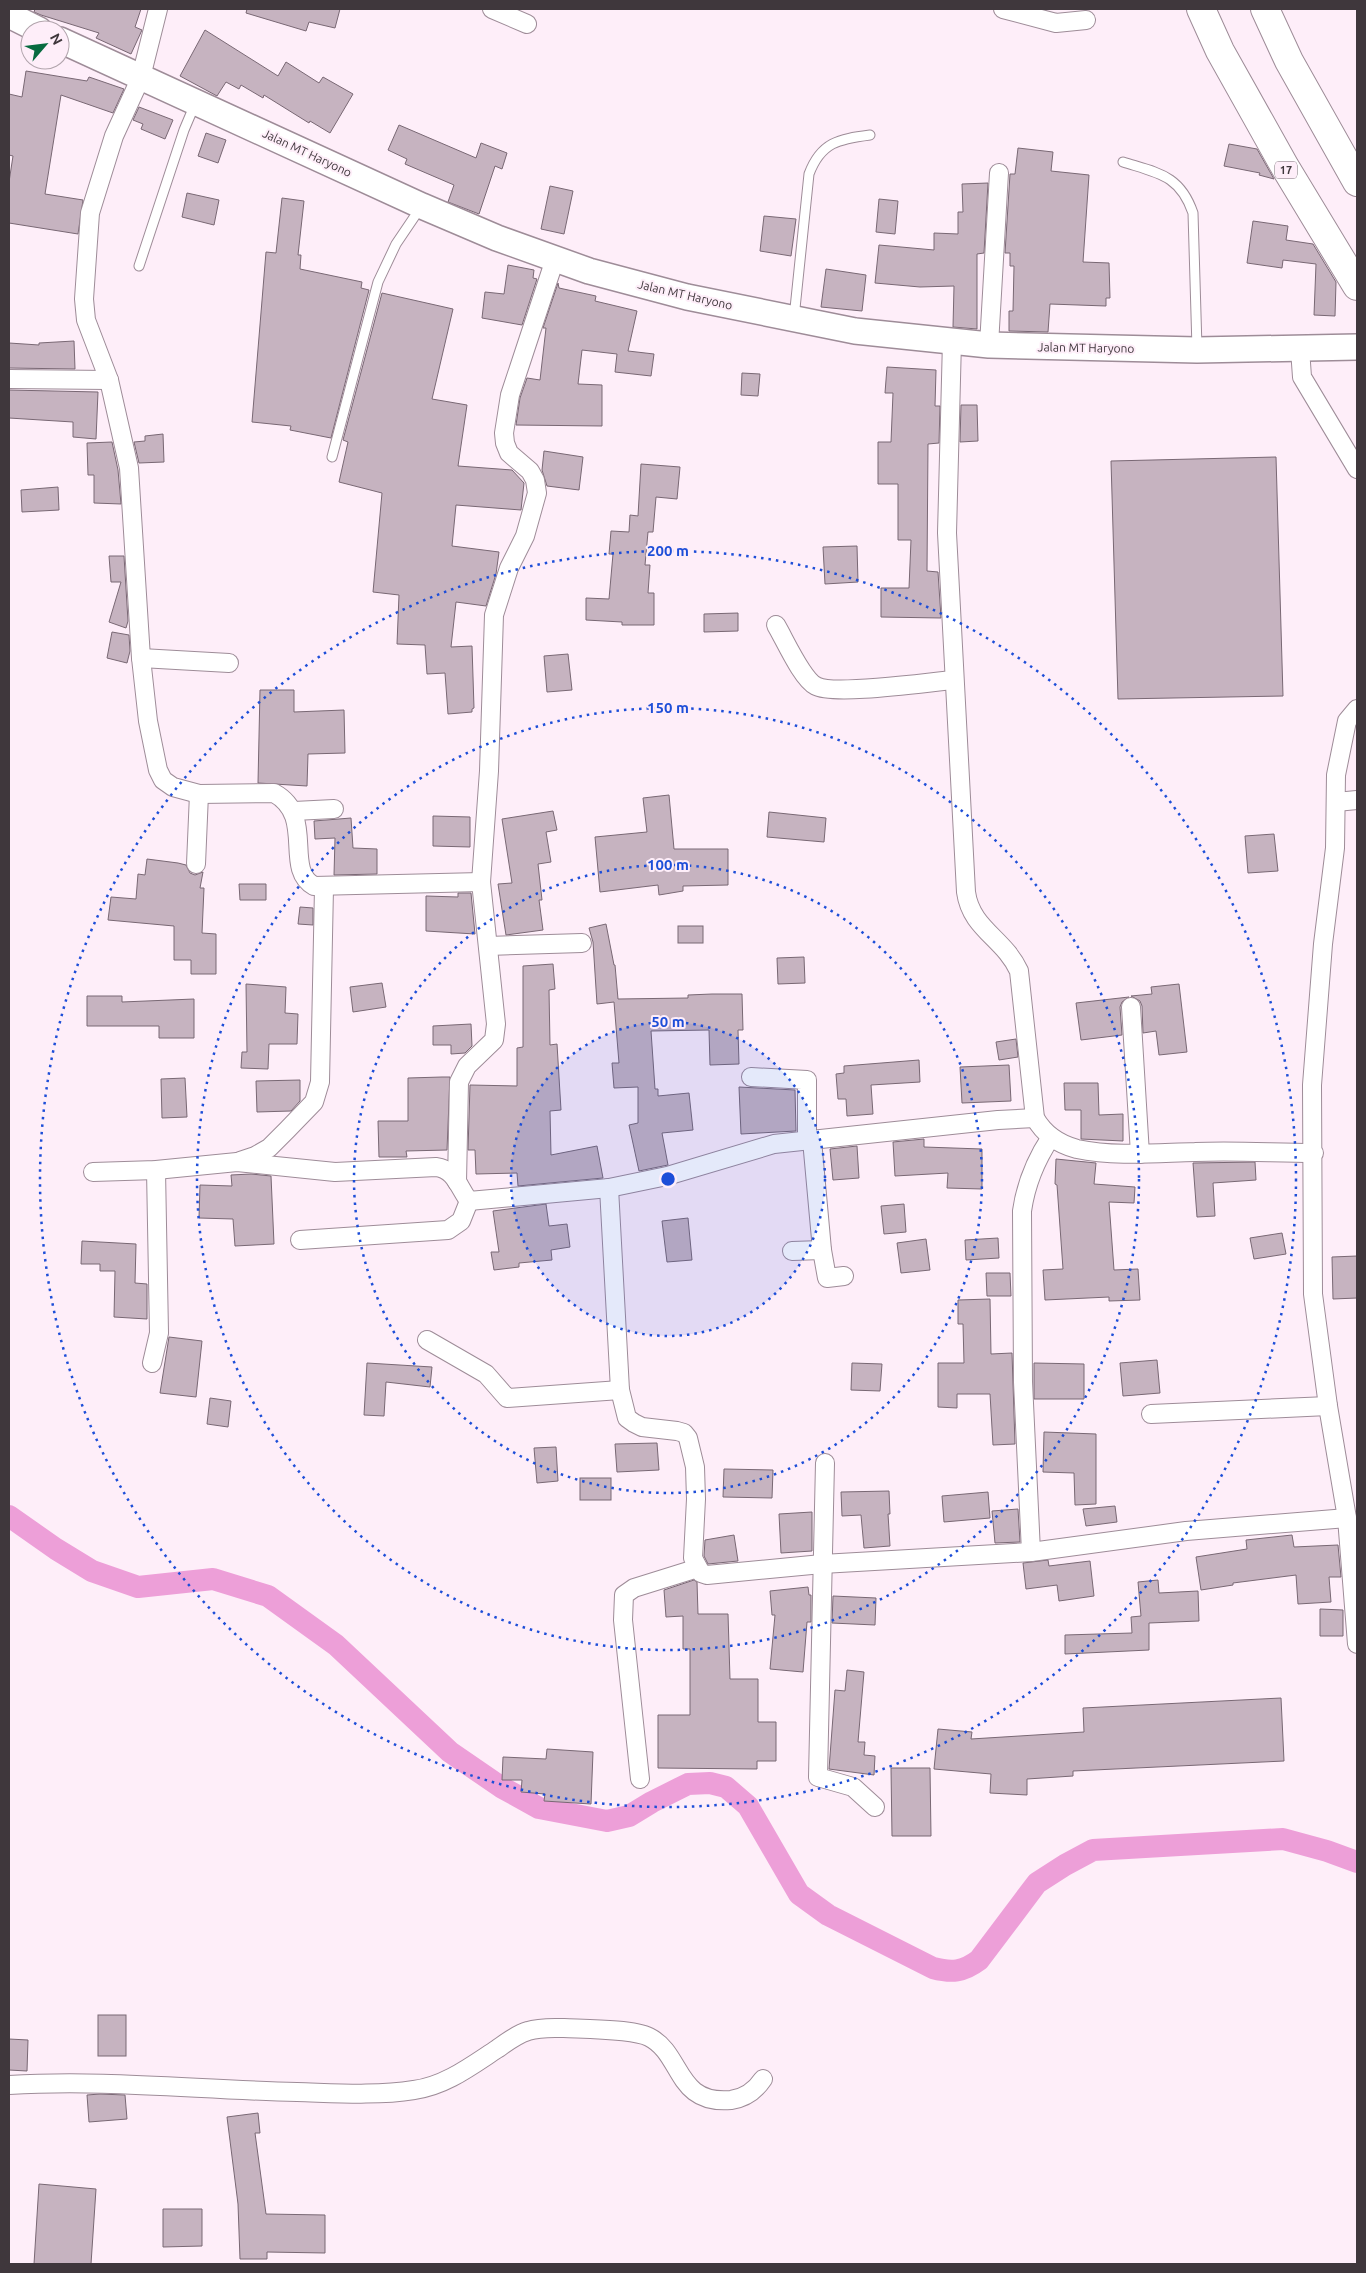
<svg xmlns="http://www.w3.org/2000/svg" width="1366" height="2273" font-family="Ubuntu,sans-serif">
<rect width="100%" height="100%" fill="#feeef9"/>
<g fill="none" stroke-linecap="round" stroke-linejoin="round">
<path stroke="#ed9fd8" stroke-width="22" d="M9,1516L56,1549L92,1571L138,1587L213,1579L268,1596L336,1645L450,1752L501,1787L539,1808L607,1821L629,1816L652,1802L688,1784L710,1783L726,1787L748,1806L799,1894L828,1915L933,1968C952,1973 963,1972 979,1960L1037,1883L1065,1865L1093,1850L1283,1839L1327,1851L1357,1862"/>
</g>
<g fill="#c6b3c0" stroke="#796874">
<path d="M35,9H141L135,27L142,30L131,54L96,38L99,33L41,15L34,12Z"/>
<path d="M247,9H340L335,28L309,22L306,31L246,13Z"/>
<path d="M205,30L278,76L286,62L319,83L323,77L353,94L330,133L310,121L309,123L264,95L263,98L241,85L239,89L226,82L217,96L180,76Z"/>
<path d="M26,71L87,81L89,77L124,89L113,113L61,95L45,194L83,200L78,234L9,223V182L13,156L9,155V94L22,97Z"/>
<path d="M139,107L173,120L165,139L141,129L143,124L133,120Z"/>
<path d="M399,125L476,158L481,143L507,153L502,169L495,166L479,214L448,202L454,185L405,164L407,159L388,150Z"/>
<path d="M206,133L226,140L218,163L198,156Z"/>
<path d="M1229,144L1257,149L1274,179L1259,175L1260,173L1224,166Z"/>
<path d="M1018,148L1053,152L1051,171L1089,175L1083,262L1109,263L1110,298H1106V306L1050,304L1048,332L1009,331V311H1013L1014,266H1010V253H1005L1010,174H1015Z"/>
<path d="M988,183L984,253L977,254V329L953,327L954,286L920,287L875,283L879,245L934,250V233L958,234V212H963L962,184Z"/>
<path d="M550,186L573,191L564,234L541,229Z"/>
<path d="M187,193L219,200L214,225L182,217Z"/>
<path d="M282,198L304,201L298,255H301L300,269L362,282L361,288L369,290L331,438L290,430L291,426L252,422L266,252L276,253Z"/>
<path d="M879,199L898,201L895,234L876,232Z"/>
<path d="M764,216L796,219L791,256L760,251Z"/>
<path d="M1253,221L1288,226L1286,240L1313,244L1336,282L1335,316L1314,315L1316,264L1283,260L1282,268L1247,263Z"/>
<path d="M508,265L534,270L533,278L537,279L522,325L482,318L485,292L504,294Z"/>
<path d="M826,269L866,275L862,311L821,307Z"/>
<path d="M558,283L559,288L596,296L595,301L637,311L628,351L654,354L651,376L615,372L617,354L582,350L578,384L602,385V426L516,425L520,398L527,378L540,380L546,328H543Z"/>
<path d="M382,293L453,309L432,399L467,405L458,466L512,470L524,483L521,510L456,505L452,546L499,552L496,574L486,606L456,602L451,647L472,646L474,708L472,709V712L448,714L445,673L427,674L425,645L397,644L399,595L373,592L382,493L339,482L348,442L343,440Z"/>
<path d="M74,341L75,369L9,368V343L39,345V343Z"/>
<path d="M887,367L936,370L935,406H940L939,443L928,444L927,571L938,572L941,618L881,617V588H909L911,540H898V484H878V442H891L893,393H885Z"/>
<path d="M742,373L760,374L758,396L741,395Z"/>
<path d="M9,390L98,392L96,439L73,437V422L9,418Z"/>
<path d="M961,405H977L978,441L960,442Z"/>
<path d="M163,434L164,462L139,463L134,442L145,441V436Z"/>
<path d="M112,442L118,470L121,504L94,503V475H88L87,443Z"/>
<path d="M544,451L583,457L579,490L547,486L542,470Z"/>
<path d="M1276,457L1283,696L1118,699L1111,461Z"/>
<path d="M641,464L680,467L677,499L656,497L653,532H648L645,565H650L648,593H654V625H622V622L586,620V598L609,599L613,554H609L611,531L629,532L630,515L638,516Z"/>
<path d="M58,487L59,510L22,512L21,490Z"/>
<path d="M857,546L858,582L825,584L823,547Z"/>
<path d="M109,556H124L128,621L126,628L109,622L121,582H111Z"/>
<path d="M738,613V631L704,632V614Z"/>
<path d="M112,632L129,635L130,651L127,663L107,658Z"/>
<path d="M568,654L572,690L547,692L544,656Z"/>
<path d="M260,690H294V712L344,710L345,753L308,754L307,786L258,783Z"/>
<path d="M669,795L674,849H728V885L683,886V891L659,895L658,885L600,892L595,837L647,832L643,798Z"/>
<path d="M553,811L557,830L546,832L551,862L538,864L542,900H539L543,930L506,935L498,884L512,883L502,819Z"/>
<path d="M769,812L826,818L824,842L767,837Z"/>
<path d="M433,816L470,817V847L433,846Z"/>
<path d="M351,818L353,848L377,849V874L334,875L335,838L315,839L314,821Z"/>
<path d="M1274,834L1278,871L1248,873L1245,836Z"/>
<path d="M147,859L178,863L186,865L190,873L195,875L203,872L200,888H204L202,933L216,934V974H191V960H174V926L108,920L111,897L136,899L138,874L145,875Z"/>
<path d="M239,884H266V900H240Z"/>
<path d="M458,893H471L475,934L426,931V896L458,897Z"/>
<path d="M300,907L313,908V925L298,924Z"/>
<path d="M606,924L614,965H615L618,999L688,998V995L712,994H742L743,1030H738L739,1064L710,1065L709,1030L651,1031L655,1089H658V1096L689,1093L693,1130L662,1133L668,1165L639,1171L629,1125L638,1123V1087L614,1088L612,1063H619L614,1002L597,1004L593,942L589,928Z"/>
<rect x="678" y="926" width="25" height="17"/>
<path d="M804,957L805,983L778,984L777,958Z"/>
<path d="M553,964L555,989L549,990L550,1045L557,1044L561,1110L550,1111L551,1155L597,1146L603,1178L518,1186L517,1173L476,1174L475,1150H468L470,1085L517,1086V1048L523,1047V966Z"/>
<path d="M382,983L386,1007L353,1012L350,987Z"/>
<path d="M246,984L286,987L285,1013L298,1014L297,1044H269L268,1069L241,1068L242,1052H247Z"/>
<path d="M1179,984L1187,1052L1159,1055L1156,1031L1143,1033L1142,1006L1140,1001L1131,996L1152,994L1151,987Z"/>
<path d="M87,996H122V1002L194,999V1038H159V1026H87Z"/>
<path d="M1129,997L1122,1002L1120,1007L1122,1035L1081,1040L1076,1003Z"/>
<path d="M471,1024L472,1046L465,1053L451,1054V1045H433V1026Z"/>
<path d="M1016,1039L1018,1057L999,1060L996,1042Z"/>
<path d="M919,1060L920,1082L871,1085L873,1114L847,1116L846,1099H838L836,1074L844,1073V1066Z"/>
<path d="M1009,1065L1011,1101L962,1103L960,1067Z"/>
<path d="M442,1077H450L447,1150L406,1151L407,1157H379L378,1121H408V1078Z"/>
<path d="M185,1078L187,1117L162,1118L161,1079Z"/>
<path d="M300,1080V1101L291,1111L257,1112L256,1081Z"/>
<path d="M1064,1083H1098L1099,1115L1123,1114V1141L1081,1139V1110H1065Z"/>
<path d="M739,1087L795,1090L796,1131L741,1134Z"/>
<path d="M924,1139V1147L982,1149V1189L947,1188L948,1173L895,1176L893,1142Z"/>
<path d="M857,1146L859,1178L833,1180L830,1149Z"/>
<path d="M1056,1159L1096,1163L1094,1184L1135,1187L1134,1203L1109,1202L1114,1270L1138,1269L1140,1300L1109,1301V1297L1045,1300L1043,1270L1063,1269L1057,1185L1055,1184Z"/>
<path d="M1255,1162L1256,1180L1213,1183L1215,1216L1197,1217L1193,1163Z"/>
<path d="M251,1174L271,1176L274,1244L235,1246L233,1219L199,1218L200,1185L232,1186L231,1175Z"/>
<path d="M546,1204L549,1226L567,1224L570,1247L551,1250L552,1260L519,1263V1267L494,1270L491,1252H499L493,1211Z"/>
<path d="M904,1204L906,1232L884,1234L881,1206Z"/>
<path d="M688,1218L692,1260L667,1262L662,1221Z"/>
<path d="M1282,1233L1286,1254L1254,1259L1250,1238Z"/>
<path d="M998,1238L999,1258L966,1260L965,1240Z"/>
<path d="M926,1239L930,1270L901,1273L897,1243Z"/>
<path d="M82,1241L136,1244L135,1283L147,1284V1319L114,1317L115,1271H100V1264H81Z"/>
<path d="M1357,1256V1298L1333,1299L1332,1257Z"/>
<path d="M986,1273H1010L1011,1296H987Z"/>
<path d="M990,1299L991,1354L1012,1353L1015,1444L993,1445L990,1394H957V1408L938,1407V1363H964L963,1324H958V1300Z"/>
<path d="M169,1337L202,1341L196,1397L160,1393Z"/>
<path d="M1157,1360L1160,1393L1123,1396L1120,1363Z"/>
<path d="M367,1363L432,1367L430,1387L386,1382L384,1416L364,1415Z"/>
<path d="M852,1363L882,1364L880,1391L851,1390Z"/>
<path d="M1034,1363L1084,1364V1399H1034Z"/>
<path d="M210,1398L231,1401L228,1427L207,1424Z"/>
<path d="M1044,1432L1096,1434V1504L1075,1505L1074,1473L1043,1472Z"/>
<path d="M657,1443L659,1470L617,1472L615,1444Z"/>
<path d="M556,1447L558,1481L537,1483L534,1448Z"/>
<path d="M724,1469L773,1470L772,1498L723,1497Z"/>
<rect x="580" y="1478" width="31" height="22"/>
<path d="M889,1491L890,1514H888L890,1546L864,1548L861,1515L842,1516L841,1492Z"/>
<path d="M988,1492L990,1518L944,1522L942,1496Z"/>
<path d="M1115,1506L1117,1522L1086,1526L1083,1509Z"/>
<path d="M1018,1509L1020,1542L995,1543L992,1511Z"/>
<path d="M812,1512V1551L781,1553L779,1514Z"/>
<path d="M734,1535L738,1561L708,1564L704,1556L705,1540Z"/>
<path d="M1292,1535L1294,1547L1338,1545L1341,1577H1329L1331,1602L1298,1604L1296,1575L1233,1583V1585L1201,1590L1196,1557L1247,1549L1246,1540Z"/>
<path d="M1048,1560L1049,1566L1090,1561L1094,1596L1059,1601L1057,1585L1026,1589L1023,1563Z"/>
<path d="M694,1580L697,1582L698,1614H728L730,1679H758V1722H776V1761H757V1769L658,1768V1715H690V1649H683V1616L666,1617L664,1590Z"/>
<path d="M1158,1580L1159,1593L1198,1591L1199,1621L1149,1623V1650L1065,1654V1635L1132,1633L1131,1617L1141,1616L1138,1582Z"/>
<path d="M808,1587L809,1595H811V1622H807L803,1672L770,1669L775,1615H772L770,1591Z"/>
<path d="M833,1596L876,1598L875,1625L832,1623Z"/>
<path d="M1320,1609L1343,1610V1636H1320Z"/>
<path d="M847,1670L864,1672L858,1742H865L864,1755L875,1756L874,1775L829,1769L835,1690L845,1691Z"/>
<path d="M1281,1698L1284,1761L1073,1771V1776L1027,1779V1795L990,1793L991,1774L934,1769L938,1729L972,1732L971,1739L1084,1732L1083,1708Z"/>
<path d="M547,1749L593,1752L591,1804L544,1801L545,1794L521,1792L522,1780H502L503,1757L546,1759Z"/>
<path d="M891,1768H930L931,1836H892Z"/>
<rect x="98" y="2015" width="28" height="41"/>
<path d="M9,2039L28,2040L27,2071L9,2070Z"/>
<path d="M100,2094L125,2095L127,2119L89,2122L87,2095Z"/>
<path d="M258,2113L260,2133H255L266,2214L325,2215V2253L267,2252V2259H240L238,2204L227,2117Z"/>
<path d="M39,2184L96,2189L91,2264H34Z"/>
<path d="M163,2209H202V2246L163,2247Z"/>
</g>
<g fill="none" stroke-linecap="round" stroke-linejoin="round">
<defs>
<g id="lane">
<path d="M1123,162C1158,173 1180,175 1193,213L1197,348"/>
<path d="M139,266L184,130L195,104"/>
<path d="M794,318L809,174C821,142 839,139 870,135"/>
<path d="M332,457L378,282L396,244L421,207"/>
</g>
<g id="street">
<path d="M158,9L141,77L114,136L90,213L84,299L86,320L109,380L129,468L141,658L148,721L158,770L163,780L173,787L199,794L274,793C316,816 283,869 314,886L481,882"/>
<path d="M492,9L527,24"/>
<path d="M1003,9L1056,23L1086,20"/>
<path d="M952,341L947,533L966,892C971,929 1004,938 1019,971L1035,1118C1044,1134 1058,1144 1077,1149C1115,1157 1156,1153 1195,1152C1234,1150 1274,1153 1314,1153"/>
<path d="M989,345L999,173"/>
<path d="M1300,349L1302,377L1357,469"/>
<path d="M9,379L109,380"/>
<path d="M776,625C785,640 802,679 816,686C834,696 929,682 954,680"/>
<path d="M141,658L229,663"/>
<path d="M1357,709L1347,721L1336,775L1335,848L1323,944L1312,1085L1313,1294L1328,1406L1347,1518L1357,1644"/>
<path d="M1336,802L1357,800"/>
<path d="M294,811L334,809"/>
<path d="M196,864L199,794"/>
<path d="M488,946L582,943"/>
<path d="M1131,1007L1140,1154"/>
<path d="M751,1077L807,1080V1140"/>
<path d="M812,1140L822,1250L827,1278L844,1276"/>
<path d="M240,1161L255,1156L269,1148L287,1130L314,1102L320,1082L324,888"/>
<path d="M93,1172L156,1170L237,1162L335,1172L436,1167C455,1169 459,1188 469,1201L609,1188L667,1176L774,1144L998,1120L1035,1118"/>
<path d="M457,1182L459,1082L467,1066L494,1040L496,1024L481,882L489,771L494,615L509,568L525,536L537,493L535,480L530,471L509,453L505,443L504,433L510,395L555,259"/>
<path d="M609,1188L620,1390L627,1418L634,1423L642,1427L677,1431L684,1433L688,1438L695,1467L696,1499L693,1558L701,1573L707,1575L822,1564L1031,1552L1186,1531L1347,1518"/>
<path d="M300,1240L448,1230L461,1221L469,1201"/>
<path d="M792,1251L822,1250"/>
<path d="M427,1340L486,1374L507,1398L620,1390"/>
<path d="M152,1363L159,1333L156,1170"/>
<path d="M1151,1414L1328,1406"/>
<path d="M825,1463L818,1777L853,1787L875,1807"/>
<path d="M1031,1552L1023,1382L1022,1211C1026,1183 1035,1161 1051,1137"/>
<path d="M640,1779L623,1620L624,1595L634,1588L698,1568"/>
<path d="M9,2085C105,2079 200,2090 297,2092C335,2093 376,2096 414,2090C445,2086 471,2066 497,2049C507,2042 517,2034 528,2031C540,2027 553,2028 564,2028C584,2029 633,2029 649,2037C683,2054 675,2105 731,2100C745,2098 755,2091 763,2079"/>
</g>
<g id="secondary">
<path d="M9,15L39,30"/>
<path d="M60,40L422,206L497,238L589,271L687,297L855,331L989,345L1197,350L1357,347"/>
</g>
<g id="highway">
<path d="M1201,9L1220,51L1285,167L1357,286"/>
<path d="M1265,9L1289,61L1357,182"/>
</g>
</defs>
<use href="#lane" stroke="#9e8c98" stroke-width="11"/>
<use href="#street" stroke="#9e8c98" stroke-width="20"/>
<use href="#secondary" stroke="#9e8c98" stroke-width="28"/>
<use href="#highway" stroke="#9e8c98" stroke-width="30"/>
<use href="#lane" stroke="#fff" stroke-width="9"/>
<use href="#street" stroke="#fff" stroke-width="18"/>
<use href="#secondary" stroke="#fff" stroke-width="25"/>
<use href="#highway" stroke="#fff" stroke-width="28"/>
</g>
<circle cx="668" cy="1179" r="157" fill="#1d4ed8" fill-opacity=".12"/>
<g fill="none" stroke="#1d4ed8" stroke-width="2.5" stroke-dasharray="2.5 5">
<circle cx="668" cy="1179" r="157"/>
<circle cx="668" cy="1179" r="314"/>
<circle cx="668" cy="1179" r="471"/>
<circle cx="668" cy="1179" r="628"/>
</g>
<g text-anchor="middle" stroke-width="4" stroke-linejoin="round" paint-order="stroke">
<rect fill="#feeef9" stroke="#786e75" stroke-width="1" x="1275" y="161.5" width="22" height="17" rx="4"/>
<g font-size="11" font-weight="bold" fill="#3f373c">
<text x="1286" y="174">17</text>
</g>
<g font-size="12" fill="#3f373c" stroke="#feeef9">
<text transform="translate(307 153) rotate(25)" y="4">Jalan MT Haryono</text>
<text transform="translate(685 295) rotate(13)" y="4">Jalan MT Haryono</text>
<text transform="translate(1086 348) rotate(1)" y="4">Jalan MT Haryono</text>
</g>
</g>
<circle cx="668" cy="1179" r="8" fill="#1d4ed8" stroke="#feeef9" stroke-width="2.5"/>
<g font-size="15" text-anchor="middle" font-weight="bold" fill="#1d4ed8" stroke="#feeef9" stroke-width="4" stroke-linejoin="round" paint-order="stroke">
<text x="668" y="556">200 m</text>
<text x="668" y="713">150 m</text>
<text x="668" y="870">100 m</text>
<text x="668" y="1027">50 m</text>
</g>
<rect width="1366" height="2273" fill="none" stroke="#3f373c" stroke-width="20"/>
<g transform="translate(45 45) rotate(62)"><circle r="24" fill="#feeef9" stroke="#b2a5ad"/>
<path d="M0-4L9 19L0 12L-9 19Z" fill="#076b40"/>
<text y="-8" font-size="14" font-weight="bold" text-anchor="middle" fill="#3f373c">N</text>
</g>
</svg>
